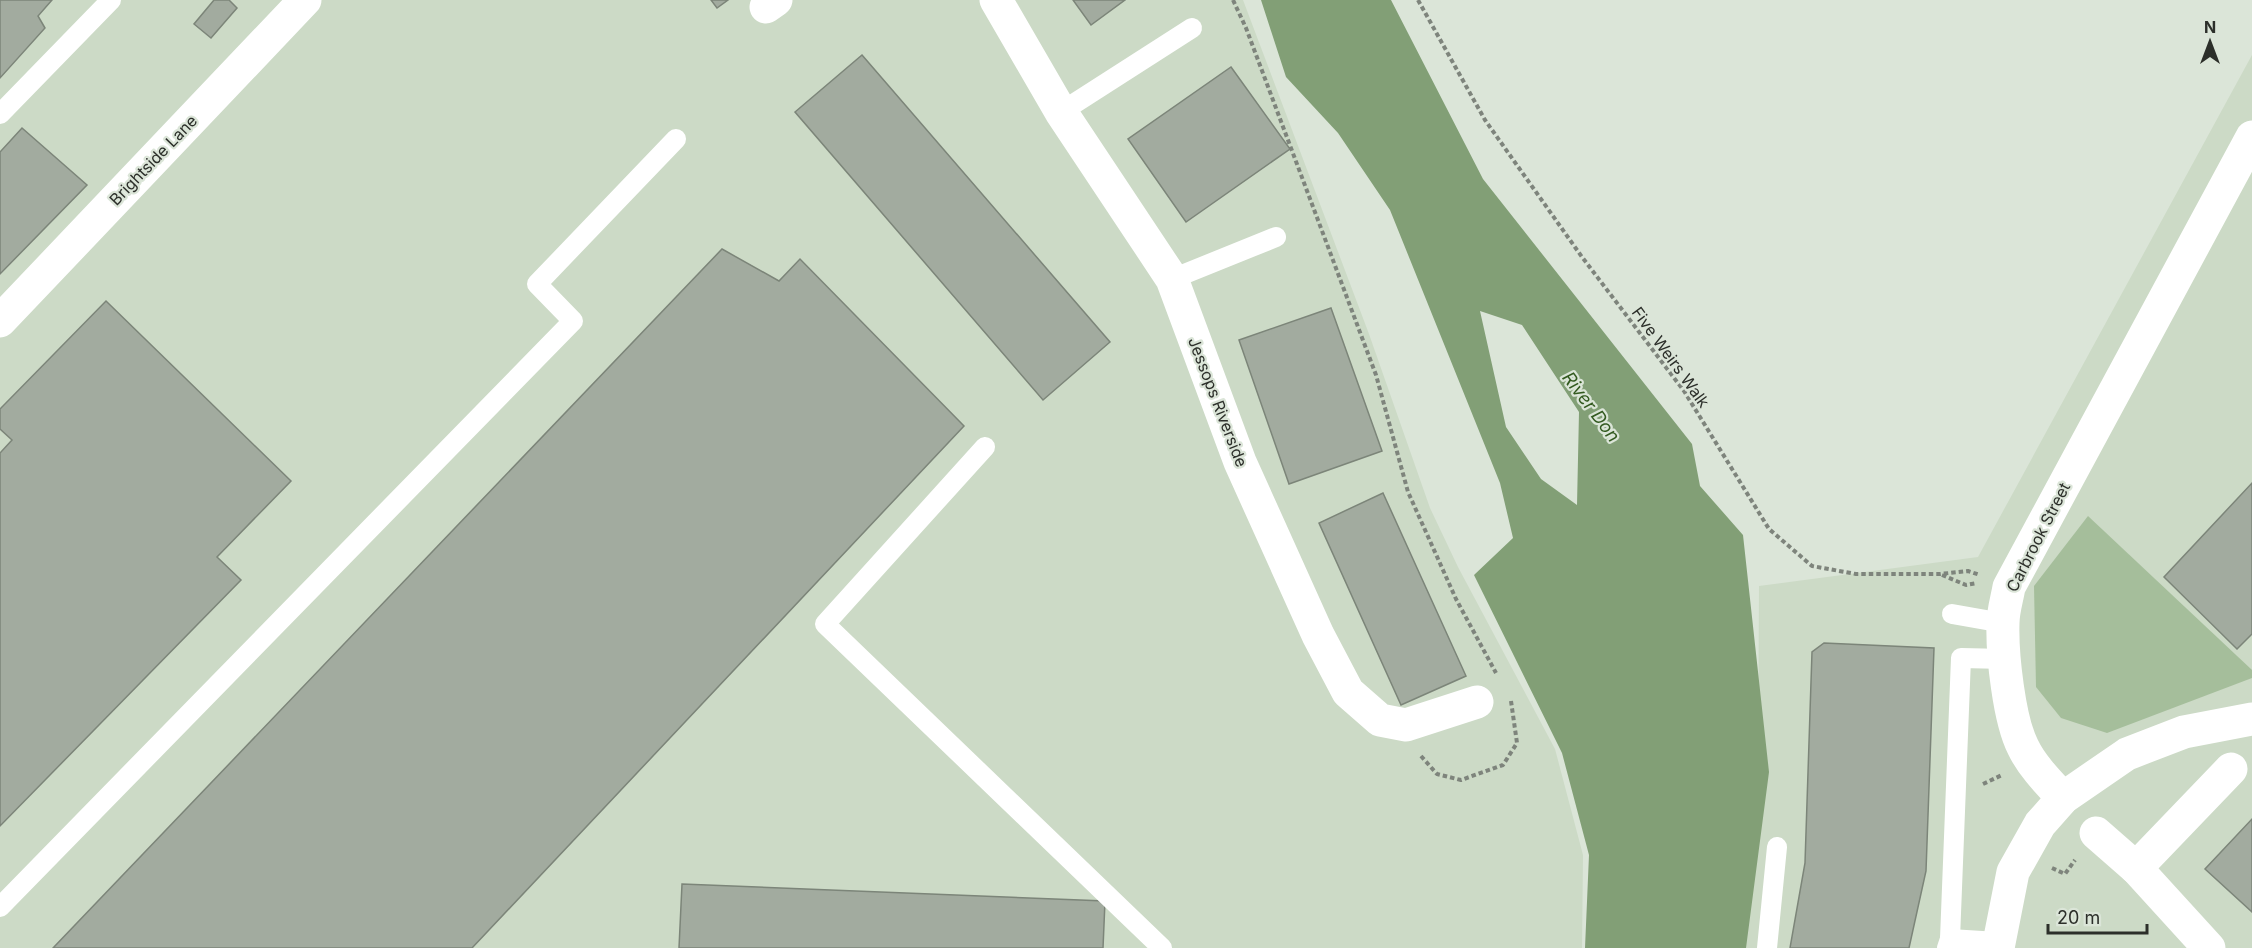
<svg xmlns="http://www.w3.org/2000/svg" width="2252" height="948" font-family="Inter,sans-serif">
<rect width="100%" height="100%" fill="#dbe5d8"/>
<g fill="#ccdac6">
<path d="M0,0H1243L1369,334L1430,508L1458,567L1555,749L1583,855L1582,948H0Z"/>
<path d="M2252,55V948H1729L1758,775L1759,586L1978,557Z"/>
</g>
<path fill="#a5be9b" d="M2088,516L2252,670V678L2107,733L2061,718L2036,687L2034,586Z"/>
<path fill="#829f76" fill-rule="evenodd" d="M1261,0H1391L1483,179L1692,444L1700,486L1743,535L1769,772L1746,948H1585L1589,855L1562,753L1474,575L1513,538L1500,483L1390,210L1338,133L1286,77ZM1480,311L1522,325L1579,412L1577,505L1541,479L1506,427Z"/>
<g fill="#a2ab9f" stroke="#7c8579" stroke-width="1.5">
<path d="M0,0H52L38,16L45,28L0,78Z"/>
<path d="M214,0H229L237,8L211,38L194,24Z"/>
<path d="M711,0H728L717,8Z"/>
<path d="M1073,0H1125L1091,25Z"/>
<path d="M862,55L1110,342L1043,400L795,112Z"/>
<path d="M1231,67L1290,149L1186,222L1128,139Z"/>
<path d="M22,128L87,185L0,274V152Z"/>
<path d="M722,249L779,281L800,259L964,426L472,948H53Z"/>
<path d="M106,301L291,481L217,557L241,580L0,826V453L12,440L0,429V409Z"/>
<path d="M1331,308L1382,451L1289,484L1239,340Z"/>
<path d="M2252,483V634L2237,649L2164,577Z"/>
<path d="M1383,493L1466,676L1401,705L1319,523Z"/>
<path d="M1824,643L1934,648L1926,871L1909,948H1790L1805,863L1812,652Z"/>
<path d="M2252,819V912L2205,869Z"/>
<path d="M682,884L1105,901L1103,948H679Z"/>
</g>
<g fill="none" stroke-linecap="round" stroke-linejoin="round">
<g stroke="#7e847c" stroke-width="4" stroke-dasharray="4.5 3" stroke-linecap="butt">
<path d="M1233,0L1246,28L1376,375L1408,492L1456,599L1496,673"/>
<path d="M1418,0L1485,120L1582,257L1684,391L1769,529L1812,566L1856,574H1940L1968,571L1980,575"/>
<path d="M1942,575L1966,585L1977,583"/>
<path d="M1421,756L1437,774L1461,780L1503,765L1517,743L1511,701"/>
<path d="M1983,784L2002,775"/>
<path d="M2052,868L2065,874L2075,860"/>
</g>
<g stroke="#fff" stroke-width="20">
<path d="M1061,112L1192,28"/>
<path d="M0,114L111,0"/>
<path d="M1172,279L1276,237"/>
<path d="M985,447L825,624L1162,948"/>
<path d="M1952,614L2003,623"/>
<path d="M0,907L573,321L537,284L676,139"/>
<path d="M1950,939L1961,658L2006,659"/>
<path d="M1767,948L1777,847"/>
<path d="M1947,948L1950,939L1998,942"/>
</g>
<g stroke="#fff" stroke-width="33">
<path d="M996,0L1061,112L1172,279L1240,462L1318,635L1348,692L1380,720L1406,725L1477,702"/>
<path d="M766,7L776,0"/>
<path d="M2063,798C2049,783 2032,766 2023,747C2009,720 2002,654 2003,623C2003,611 2007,599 2009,587L2252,137"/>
<path d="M2096,833L2136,868L2209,948"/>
<path d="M2136,868L2231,769"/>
<path d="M1998,948L2013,872L2040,824L2063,798L2127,754L2184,732L2252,719"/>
</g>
<path stroke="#fff" stroke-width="33" d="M0,321L305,0"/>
</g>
<g text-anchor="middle" stroke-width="4.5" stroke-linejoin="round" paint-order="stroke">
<g font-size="16" fill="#2c2f2a" stroke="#dbe5d8">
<text transform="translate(153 160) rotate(-46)" y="6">Brightside Lane</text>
<text transform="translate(1671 357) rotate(54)" y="6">Five Weirs Walk</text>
<text transform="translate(1218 402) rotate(69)" y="6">Jessops Riverside</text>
<text transform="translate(2038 537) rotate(-63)" y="6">Carbrook Street</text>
</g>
<g font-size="18" font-style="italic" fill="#335a20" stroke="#dbe5d8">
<text transform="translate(1591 407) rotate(53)" y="6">River Don</text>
</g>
</g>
<g transform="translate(2210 42)" stroke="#dbe5d8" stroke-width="4.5" paint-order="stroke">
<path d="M0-4.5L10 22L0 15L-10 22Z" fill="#2c2f2a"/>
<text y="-9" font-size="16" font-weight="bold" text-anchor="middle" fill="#2c2f2a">N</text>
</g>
<path d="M2048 924v9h99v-9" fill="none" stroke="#2c2f2a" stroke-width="3"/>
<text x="2057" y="924" font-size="18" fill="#2c2f2a" stroke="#dbe5d8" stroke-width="4.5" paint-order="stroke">20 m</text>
</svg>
